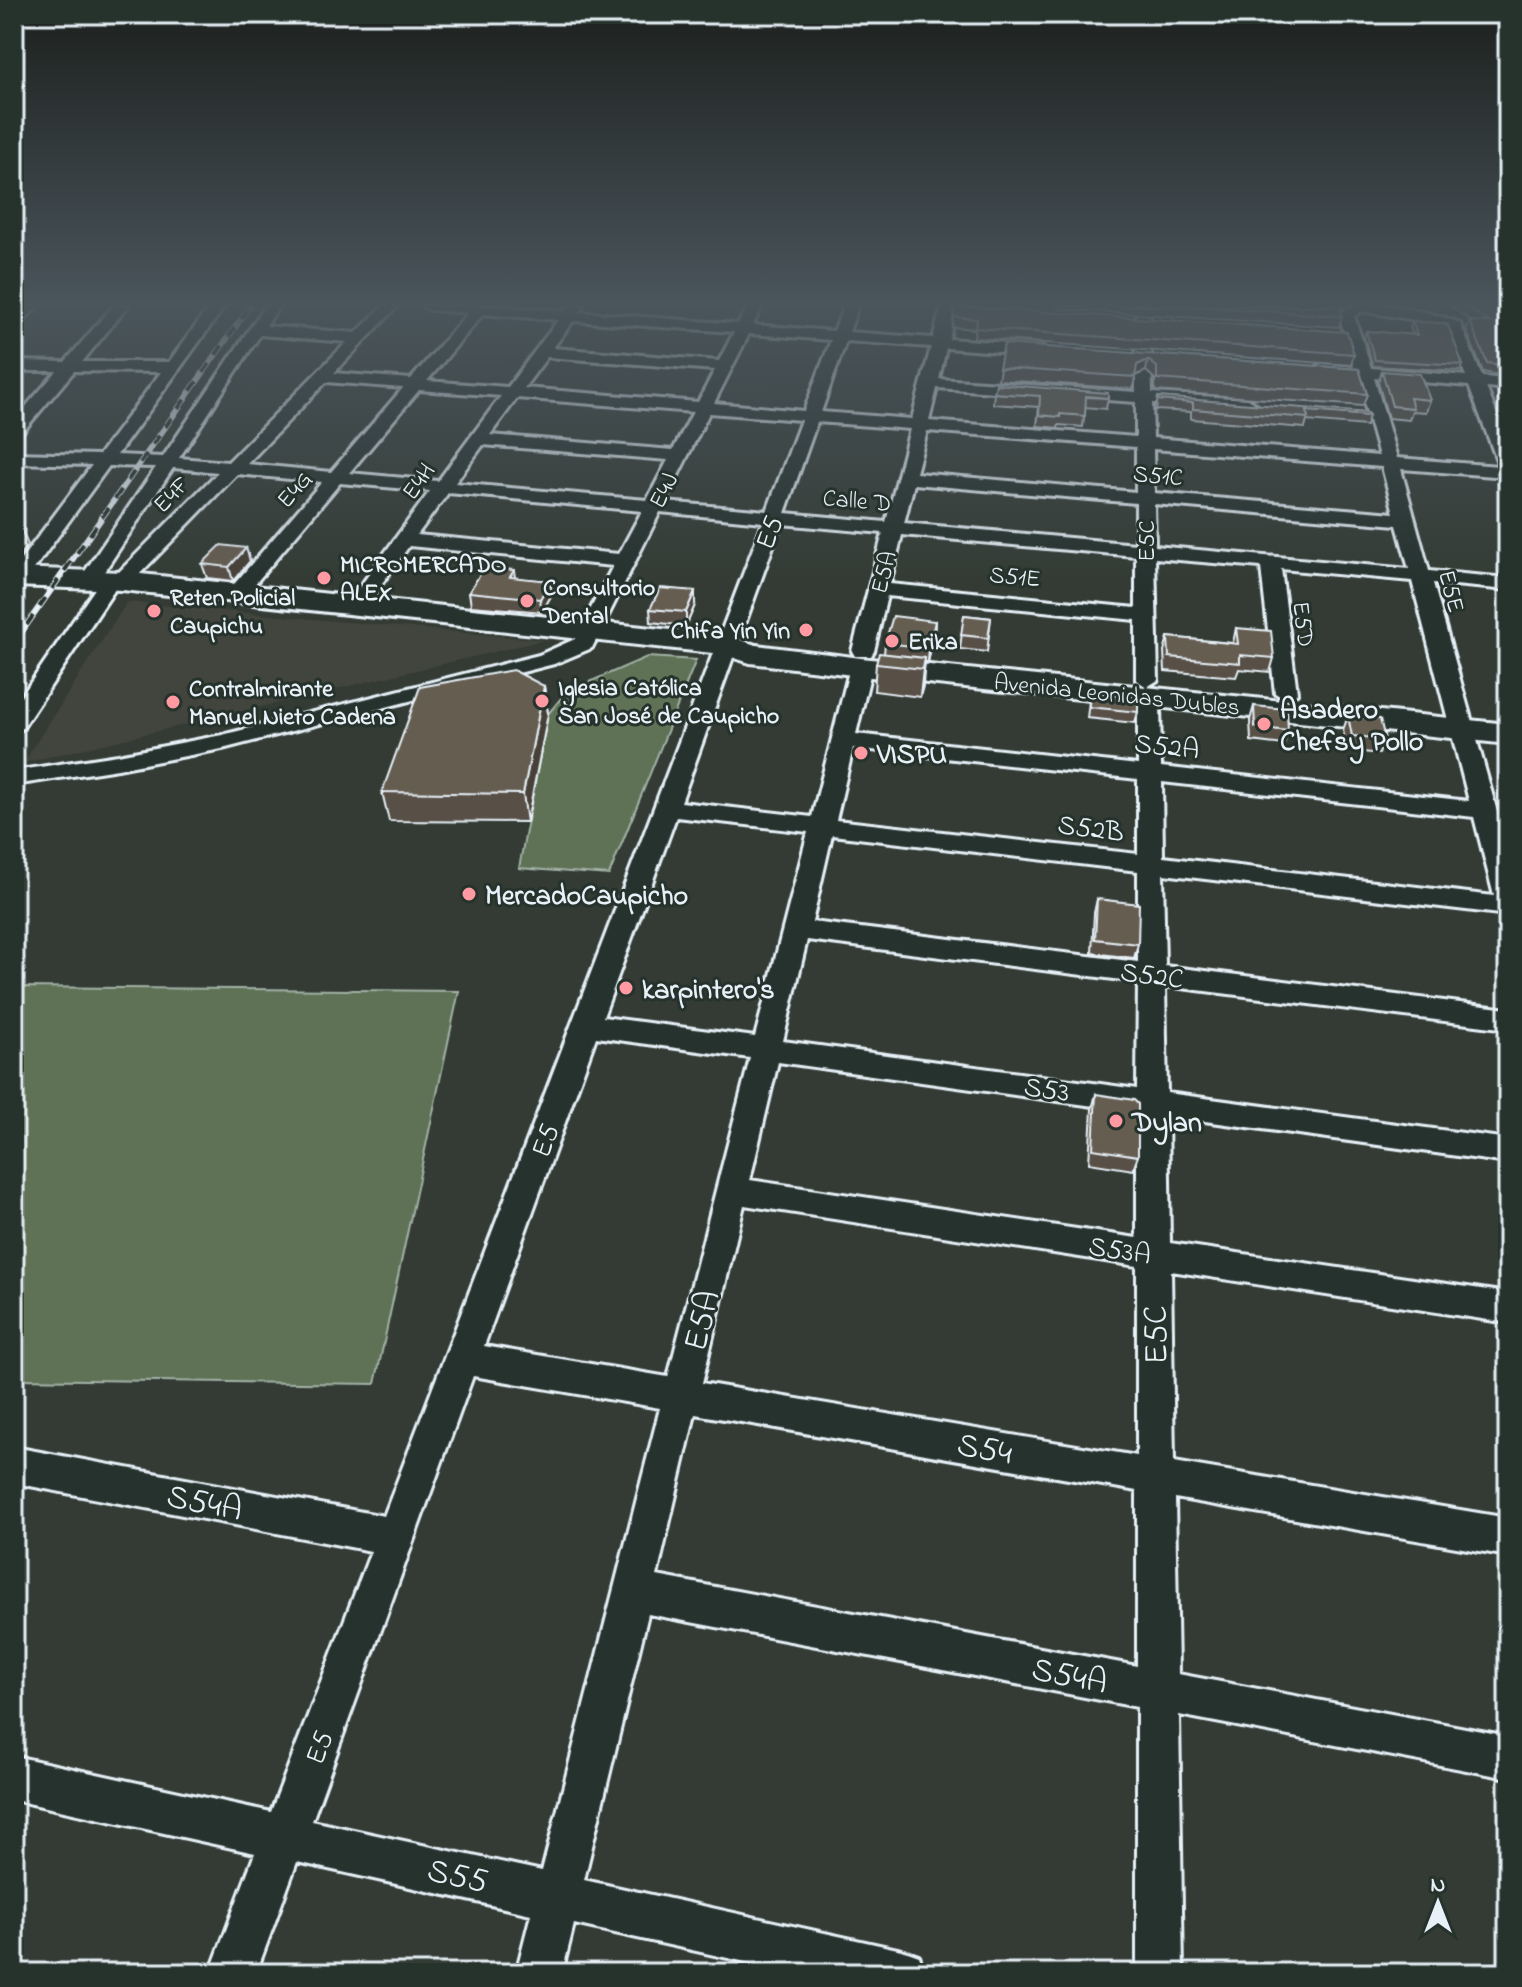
<svg xmlns="http://www.w3.org/2000/svg" width="1522" height="1987" font-family="'Indie Flower',sans-serif">
<rect width="100%" height="100%" fill="#333b34"/>
<filter id="ink" filterUnits="userSpaceOnUse"><feTurbulence type="fractalNoise" baseFrequency=".0125" numOctaves="2"/><feDisplacementMap in="SourceGraphic" scale="16" xChannelSelector="R" yChannelSelector="G"/><feConvolveMatrix kernelMatrix="1 2 1 2 8 2 1 2 1" color-interpolation-filters="sRGB"/></filter>
<g filter="url(#ink)">
<path fill="#42453d" d="M127,602L544,640L23,763Z"/>
<g fill="#5e7256" stroke="#a3b2a7" stroke-width="2">
<path d="M647,657L696,660L609,875L519,868L548,714L566,692Z"/>
<path d="M14,987L459,991L375,1384L14,1379Z"/>
</g>
<g fill="none" stroke-linecap="round" stroke-linejoin="round">
<defs>
<g id="minor">
<path d="M23,306H38L19,326L14,328V315Z"/>
<path d="M113,306H128L82,362H169L210,306H225L117,455L163,457L265,306H279L266,326L356,333L383,306H398L334,373L411,379L468,313L430,310L423,306H492L565,311L568,306H583L579,312L738,324L748,306H762L753,325L834,331L844,306H858L849,332L933,338L942,306H956L949,339L1040,345L1048,350L1040,355L946,348L939,379L1136,392V306H1150L1152,393L1248,399L1256,404L1248,409L1152,403L1153,438L1379,456L1357,377L1321,374L1313,369L1321,364L1354,367L1339,314C1359,293 1435,313 1460,323L1482,377L1508,379V389L1486,387L1508,443V477L1401,469L1429,571L1508,578V590L1433,583L1508,851V915L1163,874L1165,966L1508,1009V1029L1165,986L1167,1093L1508,1139V1163L1168,1116L1170,1243L1508,1293V1323L1171,1271L1174,1462L1508,1518V1556L1175,1498L1178,1674L1508,1736V1778L1179,1715L1183,1973H1137V1707L648,1614L584,1880L902,1950L919,1956L925,1973H796L574,1924L562,1973H516L531,1914L297,1862L256,1973H210L255,1853L14,1800V1756L271,1812L371,1551L14,1483V1447L384,1516L763,522L660,512L592,648L554,664L222,749L118,769L14,785V771L118,755L222,735L539,655L575,639L613,566L409,546L362,611H348L345,607L430,491L340,483L243,598L236,600L226,594L229,590L322,482L237,474L129,585L117,586L22,729L14,731V707L103,577L115,576L218,472L173,468L96,584L89,586L79,580L156,467L109,466L21,587L14,589V569L92,465L14,463V453L99,455L161,372L74,371L20,435L14,436V420L57,371H14V361L65,362ZM1362,311L1433,323L1448,329L1466,376L1371,368L1354,316ZM483,314L558,320L508,387L427,381ZM573,321L734,332L719,361L553,348ZM749,334L831,340L804,411L714,403ZM260,335L347,342L228,462L179,458ZM846,341L931,347L912,419L821,412ZM547,357L715,370L698,402L524,388ZM1374,378L1469,386L1499,466L1397,458ZM326,382L403,388L331,472L247,464ZM937,388L1136,402V437L929,421ZM419,390L501,396L438,481L349,473ZM517,398L693,412L673,450L490,435ZM709,413L801,420L767,511L665,502ZM817,422L910,429L886,522L785,513ZM927,431L1136,447V492L916,473ZM483,445L668,460L647,500L455,483ZM1153,449L1382,467L1394,513L1154,493ZM914,484L1136,503V544L904,523ZM448,493L642,511L619,554L417,535ZM1154,504L1397,525L1409,569L1155,546ZM781,524L883,533L852,651L855,656H871L874,651L887,596L1136,620V680L1147,687L1158,680L1155,558L1261,567L1275,693L1286,700L1297,693L1281,569L1412,581L1469,801L1161,767L1160,698L1149,691L1138,698V765L856,734L872,667L861,660L850,667L812,817L681,802ZM902,535L1136,556V608L890,584ZM853,748L1138,779V854L836,820ZM1162,782L1474,817L1494,896L1163,857ZM676,817L808,832L755,1037L603,1017ZM832,835L1138,871V962L812,922ZM807,940L1138,982L1137,1089L783,1041ZM596,1037L750,1058L668,1377L484,1346ZM778,1062L1137,1112V1238L750,1180ZM744,1205L1137,1266V1456L702,1383ZM473,1376L660,1408L542,1871L312,1821ZM695,1414L1137,1491V1666L657,1576Z"/>
</g>
<path id="secondary" d="M14,568L122,572L728,636L756,645L861,658L1508,724V744L861,676L750,663L722,654L122,590L14,586Z"/>
</defs>
<use href="#minor" stroke="#e8f1f8" stroke-width="6"/>
<use href="#secondary" stroke="#e8f1f8" stroke-width="6"/>
<use href="#minor" fill="#26332d" fill-rule="evenodd"/>
<use href="#secondary" fill="#26332d" fill-rule="evenodd"/>
<defs>
<path id="rail" d="M14,643L250,306"/>
</defs>
<use href="#rail" stroke="#e8f1f8" stroke-width="6"/>
<use href="#rail" stroke="#26332d" stroke-width="4" stroke-dasharray="11" stroke-linecap="butt"/>
</g>
<g fill="#585046" stroke="#e8f1f8" stroke-width="2">
<path d="M955,306L1354,354L1351,365L974,338L975,329L952,327Z"/>
<path d="M1059,306H1340L1342,316L1339,327L1058,309Z"/>
<path d="M1450,306H1508V377L1483,372L1466,330L1470,321H1471Z"/>
<path d="M1412,321L1463,365L1461,371L1373,366L1364,337L1366,331L1413,335L1410,327Z"/>
<path d="M1004,344L1359,369L1367,394L1363,406L1155,391V379L1146,371L1135,376L1133,389L998,380Z"/>
<path d="M1382,371L1430,400L1426,412L1412,411L1409,420L1388,418L1378,382Z"/>
<path d="M1504,381H1508V410L1501,391Z"/>
<path d="M994,393L1108,398L1106,409L1085,407L1083,427L1059,425L1058,428L1037,426L1039,407L993,404Z"/>
<path d="M1158,397L1369,416L1366,426L1307,421L1305,428L1191,419V412L1156,410Z"/>
<path d="M246,548L250,561L233,581L207,578L202,564Z"/>
<path d="M514,570L515,578L550,581L552,594L542,612L471,606L469,592Z"/>
<path d="M695,605L686,626L651,622L650,609Z"/>
<path d="M964,615L991,618L987,652L960,649Z"/>
<path d="M935,621L934,635L928,662H925L920,697L874,691L876,664L884,654L885,643Z"/>
<path d="M1236,628L1274,658L1270,672L1239,669L1236,677L1165,671L1164,651L1168,637L1233,643Z"/>
<path d="M544,686L548,714L527,822L389,821L382,792Z"/>
<path d="M1090,692L1138,712L1135,723L1087,718Z"/>
<path d="M1254,706L1288,731L1284,745L1251,741L1250,720Z"/>
<path d="M1348,716L1385,739L1379,754L1347,750L1343,730Z"/>
<path d="M1097,899L1138,944L1134,958L1092,953L1094,913Z"/>
<path d="M1096,1094L1138,1156L1133,1170L1089,1163L1092,1109Z"/>
</g>
<g fill="#474139" stroke="#e8f1f8" stroke-width="2">
<path d="M1148,360L1146,371L1134,376L1137,365Z"/>
<path d="M22,531L28,545L14,562V542Z"/>
<path d="M246,548L250,561L233,581L229,567Z"/>
<path d="M550,581L552,594L542,612L540,599Z"/>
<path d="M695,591V605L686,626V612Z"/>
<path d="M935,621L934,635L928,662L929,648Z"/>
<path d="M925,658L923,686L920,697L923,669Z"/>
<path d="M544,686L548,714L527,822L523,794Z"/>
</g>
<g fill="#665d51" stroke="#e8f1f8" stroke-width="2">
<path d="M955,306L1347,332L1354,354L975,328L977,319L953,317Z"/>
<path d="M1189,306H1340L1342,316Z"/>
<path d="M1466,306H1508V366L1487,363L1470,321L1489,322Z"/>
<path d="M1412,321L1441,323L1448,325L1463,365L1375,360L1366,331L1417,335Z"/>
<path d="M1004,344L1359,369L1367,394L1157,379V367L1148,360L1137,365L1135,377L999,368Z"/>
<path d="M1382,371L1420,374L1430,400L1410,398L1413,408L1392,406Z"/>
<path d="M996,384L1108,393V398L1086,396L1085,416L1060,414V417L1039,415L1040,396L994,393Z"/>
<path d="M1158,397L1368,413L1369,416L1307,411L1308,418L1193,409V403L1158,400Z"/>
<path d="M14,531H22L14,542Z"/>
<path d="M221,545L246,548L229,567L202,564Z"/>
<path d="M484,568L514,570L510,577L550,581L540,599L469,592Z"/>
<path d="M660,588L695,591L686,612L650,609Z"/>
<path d="M964,615L991,618L988,638L961,635Z"/>
<path d="M893,616L935,621L929,648L885,643Z"/>
<path d="M1236,628L1271,631L1274,658L1240,655V663L1169,657L1168,637L1238,644Z"/>
<path d="M879,653L925,658L923,669L876,664Z"/>
<path d="M513,670L544,686L523,794L382,792L420,687Z"/>
<path d="M1090,692L1138,697V712L1089,707Z"/>
<path d="M1254,706L1287,709L1288,731L1255,727Z"/>
<path d="M1348,716L1380,719L1385,739L1352,736Z"/>
<path d="M1097,899L1139,904L1138,944L1095,939Z"/>
<path d="M1096,1094L1134,1100L1138,1104V1156L1093,1149Z"/>
</g>
</g>
<linearGradient id="sky" x2="0" y2="1"><stop stop-color="#1c201d"/><stop offset="0.52" stop-color="#4a555c"/><stop offset="1" stop-color="#4a555c" stop-opacity="0"/></linearGradient>
<rect width="1522" height="584" fill="url(#sky)"/>
<g fill="#ff9aa2" stroke="#26332d" stroke-width="3">
<circle cx="324" cy="578" r="8"/>
<circle cx="527" cy="601" r="8"/>
<circle cx="154" cy="611" r="8"/>
<circle cx="806" cy="630" r="8"/>
<circle cx="892" cy="641" r="8"/>
<circle cx="542" cy="701" r="8"/>
<circle cx="173" cy="702" r="8"/>
<circle cx="1264" cy="724" r="8"/>
<circle cx="861" cy="753" r="8"/>
<circle cx="469" cy="894" r="8"/>
<circle cx="626" cy="988" r="8"/>
<circle cx="1116" cy="1121" r="8"/>
</g>
<g text-anchor="middle" stroke-width="6" stroke-linejoin="round" paint-order="stroke">
<g font-size="24" fill="#e8f1f8" stroke="#26332d">
<text transform="translate(1158 475) rotate(5)" y="8">S51C</text>
<text transform="translate(418 481) rotate(-54)" y="8">E4H</text>
<text transform="translate(294 489) rotate(-49)" y="8">E4G</text>
<text transform="translate(663 490) rotate(-63)" y="8">E4J</text>
<text transform="translate(171 494) rotate(-46)" y="8">E4F</text>
<text transform="translate(857 500) rotate(5)" y="8">Calle D</text>
<text transform="translate(1146 541) rotate(-90)" y="8">E5C</text>
<text transform="translate(883 572) rotate(-76)" y="8">E5A</text>
<text transform="translate(1015 576) rotate(5)" y="8">S51E</text>
<text transform="translate(1452 591) rotate(75)" y="8">E5E</text>
<text transform="translate(1304 624) rotate(83)" y="8">E5D</text>
<text transform="translate(1117 694) rotate(6)" y="8">Avenida Leonidas Dubles</text>
</g>
<g font-size="24" font-weight="bold" fill="#e8f1f8" stroke="#26332d" text-anchor="start">
<text x="340" y="572">MICROMERCADO<tspan x="340" dy="28">ALEX</tspan></text>
<text x="543" y="595">Consultorio<tspan x="543" dy="28">Dental</tspan></text>
<text x="170" y="605">Reten Policial<tspan x="170" dy="28">Caupichu</tspan></text>
<text x="790" y="638" text-anchor="end">Chifa Yin Yin</text>
<text x="908" y="649">Erika</text>
<text x="558" y="695">Iglesia Católica<tspan x="558" dy="28">San José de Caupicho</tspan></text>
<text x="189" y="696">Contralmirante<tspan x="189" dy="28">Manuel Nieto Cadena</tspan></text>
</g>
<g font-size="28" fill="#e8f1f8" stroke="#26332d">
<text transform="translate(768 532) rotate(-70)" y="10">E5</text>
<text transform="translate(1167 745) rotate(6)" y="10">S52A</text>
<text transform="translate(1091 827) rotate(7)" y="10">S52B</text>
<text transform="translate(1152 974) rotate(7)" y="10">S52C</text>
<text transform="translate(1047 1088) rotate(8)" y="10">S53</text>
<text transform="translate(544 1140) rotate(-70)" y="10">E5</text>
<text transform="translate(1120 1249) rotate(9)" y="10">S53A</text>
<text transform="translate(318 1747) rotate(-70)" y="10">E5</text>
</g>
<g font-size="28" font-weight="bold" fill="#e8f1f8" stroke="#26332d" text-anchor="start">
<text x="1280" y="718">Asadero<tspan x="1280" dy="32">Chefsy Pollo</tspan></text>
<text x="877" y="763">VISPU</text>
<text x="485" y="904">MercadoCaupicho</text>
<text x="642" y="998">karpintero's</text>
<text x="1132" y="1131">Dylan</text>
</g>
<g font-size="34" fill="#e8f1f8" stroke="#26332d">
<text transform="translate(700 1320) rotate(-76)" y="12">E5A</text>
<text transform="translate(1154 1335) rotate(-91)" y="12">E5C</text>
<text transform="translate(985 1447) rotate(10)" y="12">S54</text>
<text transform="translate(205 1501) rotate(11)" y="12">S54A</text>
<text transform="translate(1070 1674) rotate(11)" y="12">S54A</text>
<text transform="translate(458 1874) rotate(12)" y="12">S55</text>
</g>
</g>
<rect width="1522" height="1987" fill="none" stroke="#26332d" stroke-width="48"/>
<rect x="24" y="24" width="1474" height="1939" fill="none" stroke="#e8f1f8" stroke-width="3" filter="url(#ink)"/>
<g transform="translate(1438 1903)" stroke="#26332d" stroke-width="6" paint-order="stroke">
<path d="M0-6L14 30L0 20L-14 30Z" fill="#e8f1f8"/>
<text y="-12" font-size="22" font-weight="bold" text-anchor="middle" fill="#e8f1f8">N</text>
</g>
</svg>
